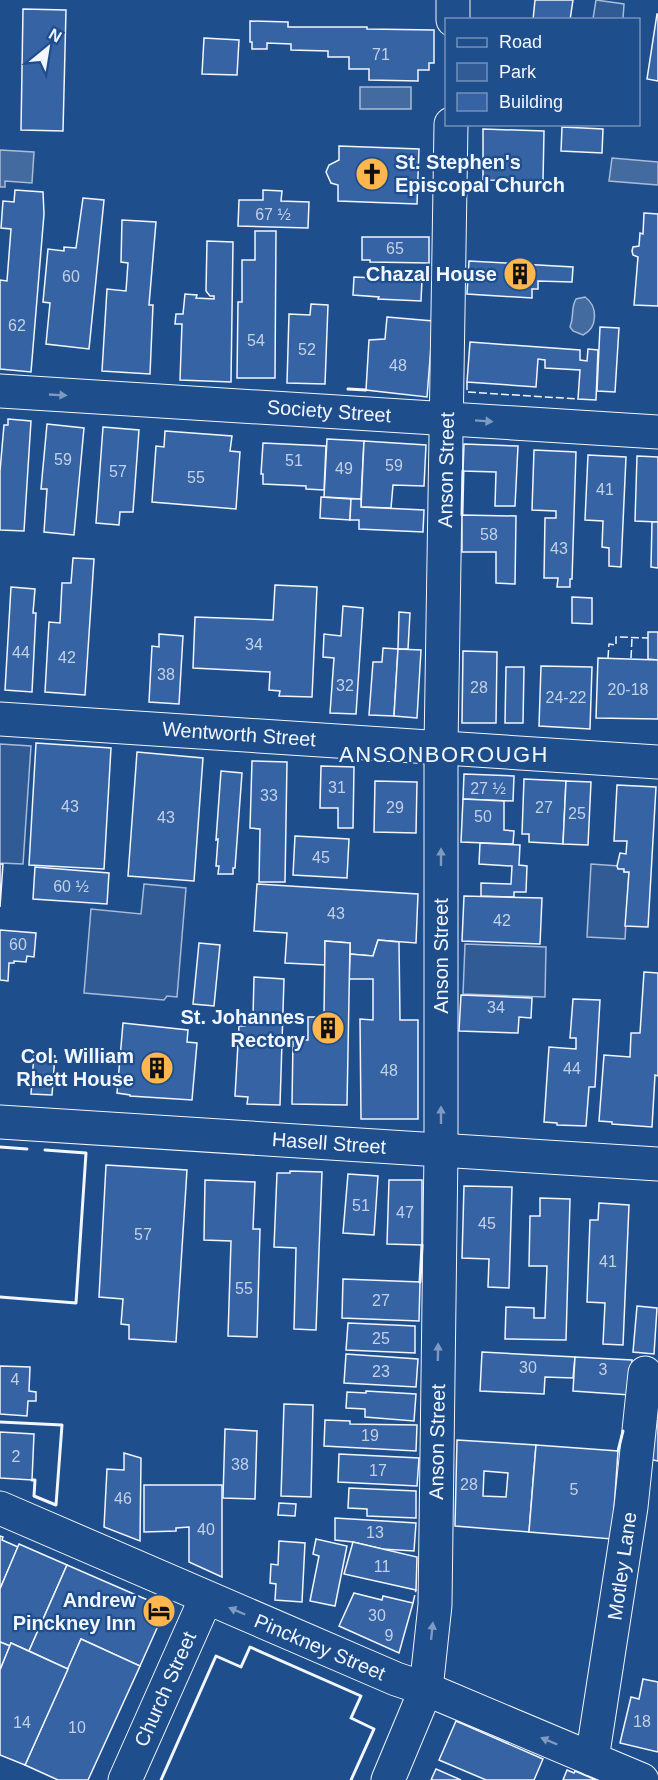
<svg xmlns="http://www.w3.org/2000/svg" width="658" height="1780" font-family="Arial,sans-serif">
<rect width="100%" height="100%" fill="#1f4e8c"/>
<g fill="#305b95" stroke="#a8bbd7" stroke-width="1.5">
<path d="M596,0L624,4L623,19H593Z"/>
<path d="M0,744L31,746L23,864L0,863Z"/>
<path d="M591,864L619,866L624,869V872H629L625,939L587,937Z"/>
<path d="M144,884L186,888L177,997L167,996L164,1000L84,993L91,909L141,914Z"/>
<path d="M465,944L546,947L545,997L463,994Z"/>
</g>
<g fill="#446ba0" stroke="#a8bbd7" stroke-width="1.5">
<rect x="360" y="87" width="51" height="22"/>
<path d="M0,150L34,152L32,183L5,181V187H0Z"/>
<path d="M612,158L658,162V185L609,181Z"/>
<path d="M585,297C598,306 598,328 583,335L573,331L570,327C575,314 570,310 576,299Z"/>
</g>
<g fill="#3563a3" stroke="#f2f6ff" stroke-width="1.5" fill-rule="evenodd">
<path d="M535,0H573L570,20H533Z"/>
<path d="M23,9L66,10L63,131L21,130Z"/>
<path d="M657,14H658V81L647,79Z"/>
<path d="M250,21L288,22V27H367V29L434,30V63H429V70H418V81L369,80V69H349V57H328V51L291,50V44L267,43V49H252V42H250Z"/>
<path d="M204,38L239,40L237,75L202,74Z"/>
<path d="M562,127L603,129L602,153L561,151Z"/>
<path d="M483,129L544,131L543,181L483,180Z"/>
<path d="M339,146L419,149L417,204L338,201V185L331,183L326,172L329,165L339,160Z"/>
<path d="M15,190L43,192L44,214L31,372L0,369V280L7,281L11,229L1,228L3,201L14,202Z"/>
<path d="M263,190L282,191L281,201L309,202L308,228L238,226L239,200H263Z"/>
<path d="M83,198L104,200L89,349L46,344L50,303L43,302L48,249L64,251V247L76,248Z"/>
<path d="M644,213L658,214V306L634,305L638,257L633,255L632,251L633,247L639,246L640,233L643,234Z"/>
<path d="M122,220L156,222L149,305H153L150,374L102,371L107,289L126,291L128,263L121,262Z"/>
<path d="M255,231H276L275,378H237L238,302H242V260H255Z"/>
<path d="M362,237H429V263L370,262V260H362Z"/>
<path d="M207,241L233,242L231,382L180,380L182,324H175L176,314H183L185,294L197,295L196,298L214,299V296H210L206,291Z"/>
<path d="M469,261L573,267L572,282L538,281V289H532V298L467,294Z"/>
<path d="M354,277L422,280L421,301L378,299L379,297L353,295Z"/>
<path d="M311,304L328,305L325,384L287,383L289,314L310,315Z"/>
<path d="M387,317L433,321L427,397L366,390L369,340L385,339Z"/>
<path d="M600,327L619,328L615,392L597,391Z"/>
<path d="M470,342L580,350V360L587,361L588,349L598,350L596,400L578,399L580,370L545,368V360L538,359L536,387L467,382Z"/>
<path d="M8,419L31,421L24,531L0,530V471L4,425H8Z"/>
<path d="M47,424L84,428L74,535L44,532L47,489H41Z"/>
<path d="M103,427L139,430L133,512H120L119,525L96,523Z"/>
<path d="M165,431L232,436L230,451L240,452L236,509L152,502L156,446L164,447Z"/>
<path d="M327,439L364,441L361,499L324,497Z"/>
<path d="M364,441L426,445L424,486L393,485L391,508L361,507Z"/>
<path d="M263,443L326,446L324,490L306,489V486L263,484V474H261Z"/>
<path d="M464,444L518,446L515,506H495L496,472L463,471Z"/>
<path d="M534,450L576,452L572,579H570V587H557L558,578H544L545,518H556V511L532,510Z"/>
<path d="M588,455L626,457L621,567L609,566V548L602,547L603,521L585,520Z"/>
<path d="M637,456L658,457V522L635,521Z"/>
<path d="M321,497L351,499L350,520L320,518Z"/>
<path d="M351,499H361V507L424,510L423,532L359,529V520H350Z"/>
<path d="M462,515L516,516L515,584L496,583V552H462Z"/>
<path d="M652,522H658V568L651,567Z"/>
<path d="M73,558L94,559L85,695L45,692L49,622L60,623L62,583H71Z"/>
<path d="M275,585L317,587L312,697L279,696L280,691L269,690L270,672L193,668L195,617L273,620Z"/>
<path d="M11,587L35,589L33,613H36L32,692L5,690Z"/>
<path d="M572,597L592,598V624L572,623Z"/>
<path d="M343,606L363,608L356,714L330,713L334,658L323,657L324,634L341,636Z"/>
<path d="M399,612L410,613L408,649H398Z"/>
<path d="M648,632H658V660L648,659Z"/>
<path d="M159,634L183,636L179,704L149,702L152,646L159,647Z"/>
<path d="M383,648L398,649L394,716L369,715L373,662H382Z"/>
<path d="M398,649L421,650L417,718L394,716Z"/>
<path d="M463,651L497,652L496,723H462Z"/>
<path d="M598,658L658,660V719L596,718Z"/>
<path d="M541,666L592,667L590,729L539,726Z"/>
<path d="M506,667H524L523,723H505Z"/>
<path d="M36,743L111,748L104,869L29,865Z"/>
<path d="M137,752L203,758L194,881L128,876Z"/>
<path d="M252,761L287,762L285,882H259L260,829L250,828Z"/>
<path d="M321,766L354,767L353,828H338V808H320Z"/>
<path d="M221,771L242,773L235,868H233V874H218L219,866H216L218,839L216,840Z"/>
<path d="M464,774L514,776L513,801L463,799Z"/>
<path d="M524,779L566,781L563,844L529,842V834H522Z"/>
<path d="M375,781L417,782L416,833L374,832Z"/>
<path d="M566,781L591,782L588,845L563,844Z"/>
<path d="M617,785L656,787L648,927L625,926L629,872H624V869H618L617,866L620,853L626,854L627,841H614Z"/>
<path d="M463,799L504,801V830L514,831L513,844L461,842Z"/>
<path d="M295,836L349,839L347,878L293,875Z"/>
<path d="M480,843L520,845L519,865L527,866L526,892H514V897L481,896V883L511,884L512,866L479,864Z"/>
<path d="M0,864H3L0,907Z"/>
<path d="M35,867L109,873L107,904L33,899Z"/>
<path d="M257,884L418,894L416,943L378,940L373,956L350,954V943L325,941V965L285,963L287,933L254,931Z"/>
<path d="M464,896L542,898L540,944L462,941Z"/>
<path d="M0,930L36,933L34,957L27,956L26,962L14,961V963H9L8,981L0,980Z"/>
<path d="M378,940L399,942L400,1020H418V1119H361L360,1019L373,1020V979H349L350,954L373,956Z"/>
<path d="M325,941L350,943L347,1105L292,1104L293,1040H308V1017H324Z"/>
<path d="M199,943L220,945L214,1006L193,1004Z"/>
<path d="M644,972L658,973V1076L655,1075L652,1127L612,1124V1122L599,1121L604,1055L630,1057L631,1033H640Z"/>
<path d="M254,977L284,979L280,1105L247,1104L248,1097L235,1096L239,1026H245V1017H253Z"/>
<path d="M461,995L532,998L531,1018L519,1017L518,1033L459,1031Z"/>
<path d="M573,999L600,1000L595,1087H589L586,1126L557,1125V1123L544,1122L549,1047L576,1049V1038H570Z"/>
<path d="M123,1023L188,1030L187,1042L197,1043L192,1100L130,1096V1095L117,1093Z"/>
<path d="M34,1054L55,1056L52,1095L31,1094Z"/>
<path d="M106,1165L187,1170L176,1342L129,1339V1325L121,1324L123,1299L99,1297Z"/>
<path d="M290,1171L322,1172L316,1330L294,1329L296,1248L274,1247L277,1173H290Z"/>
<path d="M348,1174L378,1176L374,1235L343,1233Z"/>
<path d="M205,1180L255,1182L253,1229H260L257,1337L228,1336L231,1241L204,1240Z"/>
<path d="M389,1180H422V1245L387,1244Z"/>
<path d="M464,1186L512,1187L509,1288L488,1287L489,1259L462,1258Z"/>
<path d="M540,1198L570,1199L566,1340L505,1339L506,1307L534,1308V1318H545L547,1266H529L530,1216H540Z"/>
<path d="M599,1203L629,1205L623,1345L603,1344L605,1303L587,1302L590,1220H598Z"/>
<path d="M343,1279L420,1282L419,1321L342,1318Z"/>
<path d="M637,1306L657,1308L654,1354L633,1352Z"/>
<path d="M348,1323L415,1326V1353L346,1350Z"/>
<path d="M482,1352L575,1357L573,1378L545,1377L544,1394L480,1391Z"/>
<path d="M346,1354L418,1359L416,1387L344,1383Z"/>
<path d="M575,1357L632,1360L630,1395L573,1391Z"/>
<path d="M0,1366L30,1367L29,1391L36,1392V1401H28L27,1416L0,1414Z"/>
<path d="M366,1391L416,1394L414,1421L365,1417V1409L346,1408L347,1392L366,1393Z"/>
<path d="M284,1404L313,1405L311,1497L281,1496Z"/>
<path d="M325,1420L350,1421V1424L417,1425L416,1451L324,1446Z"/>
<path d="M654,1420L658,1421V1461L648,1459Z"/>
<path d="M225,1429L257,1431L255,1499L223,1498Z"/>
<path d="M0,1432L34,1434L32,1480L0,1478Z"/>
<path d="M457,1440L536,1445L529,1532L455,1526ZM484,1471L508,1473L506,1497L483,1496Z"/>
<path d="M536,1445L618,1451L612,1539L529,1532Z"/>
<path d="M124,1453L141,1458L140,1541L104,1527L107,1469L124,1470Z"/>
<path d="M339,1454L419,1458L417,1486L338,1482Z"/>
<path d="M144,1485H222V1577L189,1562V1527L176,1528V1531L144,1532Z"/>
<path d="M349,1488L416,1491V1518L367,1516V1509L348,1508Z"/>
<path d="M279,1503L296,1504L295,1516L278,1515Z"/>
<path d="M335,1518L416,1523L414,1551L382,1549L353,1542L335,1540Z"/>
<path d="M0,1536L3,1537L2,1540L18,1547L0,1589Z"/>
<path d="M316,1539L347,1546L335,1606L310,1601L319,1556L313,1554Z"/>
<path d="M279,1541L305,1543L302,1602L275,1600L276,1584L270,1583L271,1564L278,1565Z"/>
<path d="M353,1542L417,1557L416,1590L344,1574Z"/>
<path d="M19,1544L67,1565L29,1651L11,1643L10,1646L0,1642V1589Z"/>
<path d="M67,1565L166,1608L140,1666L81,1639L68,1669L29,1651Z"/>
<path d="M354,1593L382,1600L383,1596L413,1603L399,1653L339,1626Z"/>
<path d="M81,1639L140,1666L88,1780H58L25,1765Z"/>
<path d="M0,1642L10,1646L0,1670Z"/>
<path d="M11,1643L68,1669L25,1765L0,1755V1670Z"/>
<path d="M643,1679L658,1682V1752L620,1743L631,1697L639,1699Z"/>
<path d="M456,1721L543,1759L534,1780H486L439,1760Z"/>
<path d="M436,1769L461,1780H431Z"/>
<path d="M567,1770L574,1773L575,1771L596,1780H563Z"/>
</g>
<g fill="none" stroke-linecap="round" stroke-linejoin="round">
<defs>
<g id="minor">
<path d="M453,20V0"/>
<path d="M0,391L658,432"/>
<path d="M0,719L658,762"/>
<path d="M0,1122L658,1164"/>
<path d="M0,1508L396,1679L426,1689L642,1780"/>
<path d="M592,1759L631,1507L645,1373"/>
<path d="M125,1780L206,1598"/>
<path d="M388,1780L426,1689L435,1605L441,1150V747L451,124"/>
</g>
</defs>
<use href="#minor" stroke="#f2f6ff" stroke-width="35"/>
<use href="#minor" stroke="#1f4e8c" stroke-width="33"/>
<g stroke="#f2f6ff" stroke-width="1.5" stroke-dasharray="8 3" stroke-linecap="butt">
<path d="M467,382V392L578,399"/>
<path d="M608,658L609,644L616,645V637L648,638"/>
<path d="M631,658L632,638"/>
<path d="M413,1603L416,1590"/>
</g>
<g stroke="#f2f6ff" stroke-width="3">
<path d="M348,389L366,390"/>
<path d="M462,515L463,471"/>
<path d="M0,1147L27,1149"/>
<path d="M420,1282L422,1245"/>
<path d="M0,1297L76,1303L86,1153L45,1150"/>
<path d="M0,1422L62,1425L56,1505L34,1496L35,1480H32"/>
<path d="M618,1451L623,1431"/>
<path d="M161,1780L216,1656L241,1667L250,1647L361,1696L351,1718L374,1729L351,1780"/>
</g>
</g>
<defs><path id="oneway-solid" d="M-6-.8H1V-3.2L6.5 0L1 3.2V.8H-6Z" transform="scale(1.5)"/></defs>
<g fill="#7e9ac0">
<use href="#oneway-solid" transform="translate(58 395) rotate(3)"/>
<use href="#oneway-solid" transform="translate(484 421) rotate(4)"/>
<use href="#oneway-solid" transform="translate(441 857) rotate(-90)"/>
<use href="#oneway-solid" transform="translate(441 1115) rotate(-90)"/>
<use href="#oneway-solid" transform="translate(438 1352) rotate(-89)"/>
<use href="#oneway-solid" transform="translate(237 1611) rotate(-157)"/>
<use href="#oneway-solid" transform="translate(432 1631) rotate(-84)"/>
<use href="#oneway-solid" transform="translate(549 1741) rotate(-157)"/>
</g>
<defs>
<symbol id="church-disc" viewBox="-11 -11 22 22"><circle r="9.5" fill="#ffb74d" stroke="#1f4e8c"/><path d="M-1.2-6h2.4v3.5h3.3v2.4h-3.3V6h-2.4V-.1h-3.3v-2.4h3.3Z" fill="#111"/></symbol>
<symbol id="building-disc" viewBox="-11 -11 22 22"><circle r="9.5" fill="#ffb74d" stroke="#1f4e8c"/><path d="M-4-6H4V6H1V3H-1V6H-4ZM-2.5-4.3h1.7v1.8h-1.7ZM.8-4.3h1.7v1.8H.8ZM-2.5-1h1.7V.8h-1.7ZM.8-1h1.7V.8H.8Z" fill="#111"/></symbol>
<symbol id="hotel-disc" viewBox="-11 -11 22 22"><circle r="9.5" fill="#ffb74d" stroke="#1f4e8c"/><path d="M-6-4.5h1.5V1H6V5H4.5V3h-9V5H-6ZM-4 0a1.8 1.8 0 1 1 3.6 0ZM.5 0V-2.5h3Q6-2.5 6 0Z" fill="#111"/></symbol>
</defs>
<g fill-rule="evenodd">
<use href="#church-disc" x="353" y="155" width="38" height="38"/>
<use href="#building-disc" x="501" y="255" width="38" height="38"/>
<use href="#building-disc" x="309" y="1009" width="38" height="38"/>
<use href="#building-disc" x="138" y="1049" width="38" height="38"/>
<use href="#hotel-disc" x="140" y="1592" width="38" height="38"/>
</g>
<g text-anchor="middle" stroke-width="4.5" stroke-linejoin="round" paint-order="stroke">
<g font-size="16" fill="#c3d1e8">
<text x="381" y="60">71</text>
<text x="273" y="220">67 ½</text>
<text x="395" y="254">65</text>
<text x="71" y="282">60</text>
<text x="17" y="331">62</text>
<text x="256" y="346">54</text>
<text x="307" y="355">52</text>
<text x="398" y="371">48</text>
<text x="63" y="465">59</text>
<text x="294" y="466">51</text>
<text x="394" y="471">59</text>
<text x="344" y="474">49</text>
<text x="118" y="477">57</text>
<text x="196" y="483">55</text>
<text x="605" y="495">41</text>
<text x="489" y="540">58</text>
<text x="559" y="554">43</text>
<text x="254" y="650">34</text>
<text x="21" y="658">44</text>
<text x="67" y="663">42</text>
<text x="166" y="680">38</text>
<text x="345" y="691">32</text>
<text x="479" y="693">28</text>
<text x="628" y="695">20-18</text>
<text x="566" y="703">24-22</text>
<text x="337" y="793">31</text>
<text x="488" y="794">27 ½</text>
<text x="269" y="801">33</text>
<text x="70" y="812">43</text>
<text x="395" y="813">29</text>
<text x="544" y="813">27</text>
<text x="577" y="819">25</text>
<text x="483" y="822">50</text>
<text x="166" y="823">43</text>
<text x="321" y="863">45</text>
<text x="71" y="892">60 ½</text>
<text x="336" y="919">43</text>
<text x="502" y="926">42</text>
<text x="18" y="950">60</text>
<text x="496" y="1013">34</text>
<text x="572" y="1074">44</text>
<text x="389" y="1076">48</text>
<text x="361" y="1211">51</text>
<text x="405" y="1218">47</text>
<text x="487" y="1229">45</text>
<text x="143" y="1240">57</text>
<text x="608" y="1267">41</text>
<text x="244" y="1294">55</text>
<text x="381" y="1306">27</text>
<text x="381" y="1344">25</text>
<text x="528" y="1373">30</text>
<text x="603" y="1375">3</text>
<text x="381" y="1377">23</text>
<text x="15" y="1385">4</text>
<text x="370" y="1441">19</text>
<text x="16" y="1462">2</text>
<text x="240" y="1470">38</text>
<text x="378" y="1476">17</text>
<text x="469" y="1490">28</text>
<text x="574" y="1495">5</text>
<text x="123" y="1504">46</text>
<text x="206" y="1535">40</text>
<text x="375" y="1538">13</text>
<text x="382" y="1572">11</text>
<text x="377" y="1621">30</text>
<text x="389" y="1641">9</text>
<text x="642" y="1727">18</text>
<text x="22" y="1728">14</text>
<text x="77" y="1733">10</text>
</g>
<g font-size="20" font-weight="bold" fill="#f2f6ff" stroke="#1f4e8c" text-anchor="end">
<text x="395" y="169" text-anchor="start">St. Stephen's<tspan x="395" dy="23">Episcopal Church</tspan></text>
<text x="497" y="281">Chazal House</text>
<text x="305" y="1024">St. Johannes<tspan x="305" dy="23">Rectory</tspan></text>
<text x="134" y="1063">Col. William<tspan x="134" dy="23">Rhett House</tspan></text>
<text x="136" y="1607">Andrew<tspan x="136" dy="23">Pinckney Inn</tspan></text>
</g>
<g font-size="20" fill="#f2f6ff" stroke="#1f4e8c">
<text transform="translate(329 411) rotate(4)" y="7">Society Street</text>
<text transform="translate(446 470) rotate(-89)" y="7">Anson Street</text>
<text transform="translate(239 734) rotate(4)" y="7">Wentworth Street</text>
<text transform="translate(441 956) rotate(-90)" y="7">Anson Street</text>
<text transform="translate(329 1143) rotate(4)" y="7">Hasell Street</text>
<text transform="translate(437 1442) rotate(-89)" y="7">Anson Street</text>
<text transform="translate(622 1566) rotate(-82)" y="7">Motley Lane</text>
<text transform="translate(320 1647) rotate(23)" y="7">Pinckney Street</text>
<text transform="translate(165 1689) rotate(-66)" y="7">Church Street</text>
</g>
<g font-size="22" letter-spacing="1.5" fill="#f2f6ff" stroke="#1f4e8c">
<text x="444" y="762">ANSONBOROUGH</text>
</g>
</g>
<rect x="445" y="18" width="195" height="108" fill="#1f4e8c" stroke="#7391ba" stroke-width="1.5"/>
<rect x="457" y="38" width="30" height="9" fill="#1f4e8c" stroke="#7391ba" stroke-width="1.5"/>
<text x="499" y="48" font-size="18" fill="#f2f6ff">Road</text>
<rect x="457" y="63" width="30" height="18" fill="#305b95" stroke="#7391ba" stroke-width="1.5"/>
<text x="499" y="78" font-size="18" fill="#f2f6ff">Park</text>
<rect x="457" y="93" width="30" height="18" fill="#3563a3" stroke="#7391ba" stroke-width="1.5"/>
<text x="499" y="108" font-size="18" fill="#f2f6ff">Building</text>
<g transform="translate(48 48) rotate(30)" stroke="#1f4e8c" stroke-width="4.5" paint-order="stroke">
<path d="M0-4.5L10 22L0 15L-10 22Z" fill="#f2f6ff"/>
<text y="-9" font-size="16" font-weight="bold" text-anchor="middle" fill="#f2f6ff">N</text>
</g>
</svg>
